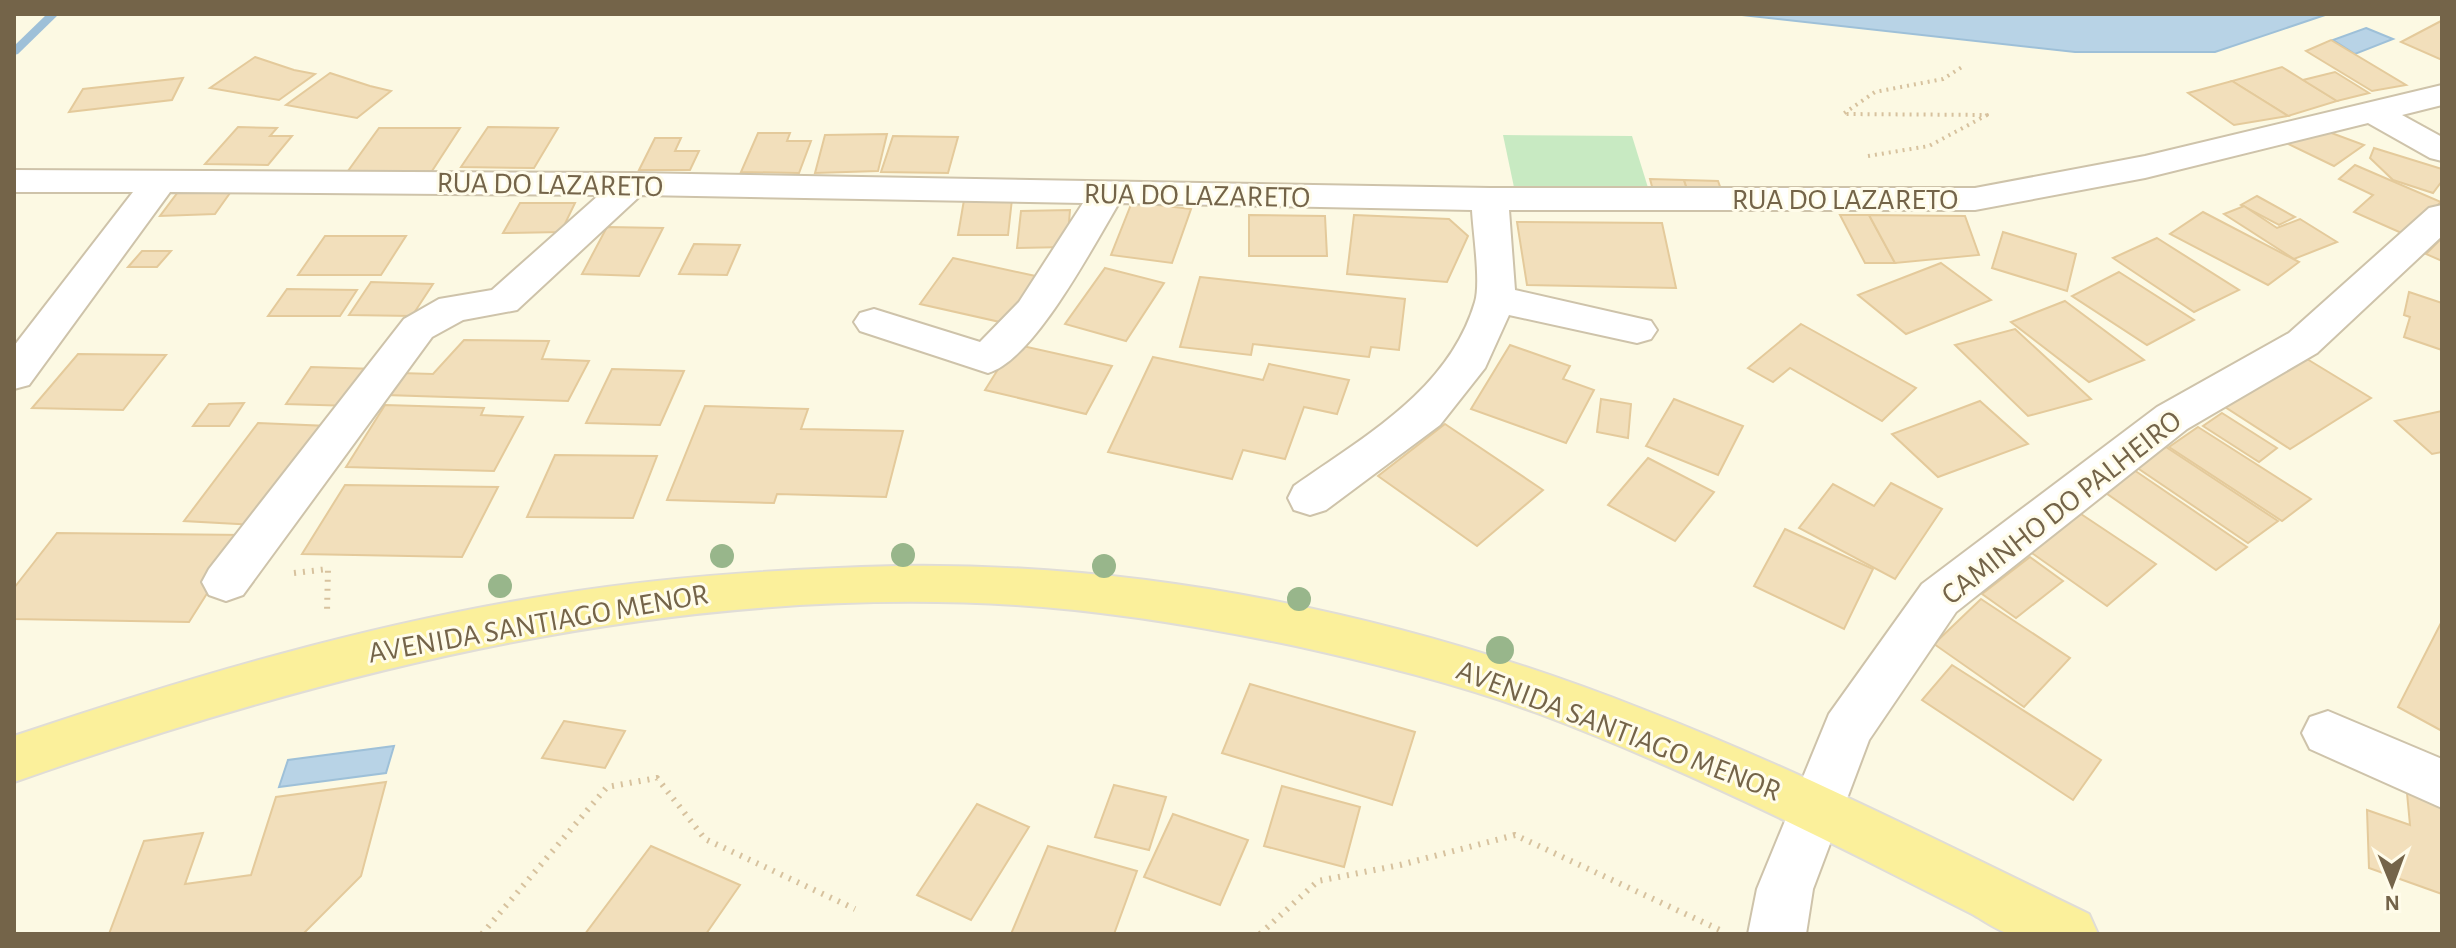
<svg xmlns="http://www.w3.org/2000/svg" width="2456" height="948" font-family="'Alegreya Sans',sans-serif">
<rect width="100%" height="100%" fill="#fcf9e3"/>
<path fill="#c8eac2" d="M1503,135L1632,136L1650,194L1515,192Z"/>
<g fill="#b8d3e6" stroke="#9ec0d8" stroke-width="2">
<path d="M1733,14H2328L2215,52H2075Z"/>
<path d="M2366,28L2393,39L2355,54L2333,40Z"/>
<path d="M394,746L386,773L279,787L288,760Z"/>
</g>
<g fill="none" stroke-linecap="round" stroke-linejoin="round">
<path fill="#9ec0d8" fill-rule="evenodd" d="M47,14H59L18,54L14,55V46Z"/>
</g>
<g fill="#f2dfbb" stroke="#e4ca9b" stroke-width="2">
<path d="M2441,21L2442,60L2401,42Z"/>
<path d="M2331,40L2406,85L2372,91L2306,51Z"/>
<path d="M255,57L294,70L315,74L279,100L210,88Z"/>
<path d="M2282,67L2303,80L2337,101L2288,116L2232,81Z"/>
<path d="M2335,72L2369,93L2337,101L2303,80Z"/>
<path d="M330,73L370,86L391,91L357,118L286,105Z"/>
<path d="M183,78L172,100L69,112L83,89Z"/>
<path d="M2232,81L2288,116L2234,125L2188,93Z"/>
<path d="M238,127L277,128L270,136H292L268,165L205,164Z"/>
<path d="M488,127L558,128L534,168L461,167Z"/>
<path d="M379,128H460L432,171H348Z"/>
<path d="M2318,128L2364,145L2334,166L2278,139Z"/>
<path d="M758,133H790L787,141H811L799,173L741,172Z"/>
<path d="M887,134L878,171L815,173L825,135Z"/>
<path d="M893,136L958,137L948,173L881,172Z"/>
<path d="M655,138H681L675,151H699L690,170H639Z"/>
<path d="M2374,148L2442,169V181L2433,193L2393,180L2370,158Z"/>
<path d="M2355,165L2441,202L2406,235L2354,212L2373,195L2339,179Z"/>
<path d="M1650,179L1684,180L1689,195L1654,194Z"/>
<path d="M1684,180L1718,181L1723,195H1689Z"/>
<path d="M235,186L215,214L160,216L181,188Z"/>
<path d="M2257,196L2295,217L2279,225L2241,205Z"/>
<path d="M1012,199L1008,235H958L964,200Z"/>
<path d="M1132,202L1191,209L1172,263L1111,255Z"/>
<path d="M520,203H575L561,232L503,233Z"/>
<path d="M2244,206L2277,228L2300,219L2337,242L2294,259L2224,214Z"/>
<path d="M1070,210L1067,247L1017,248L1021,211Z"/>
<path d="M2203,212L2299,262L2268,285L2170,234Z"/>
<path d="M1249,215L1325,216L1327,256H1249Z"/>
<path d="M1354,215L1449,219L1468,236L1447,282L1347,274Z"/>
<path d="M1840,215H1869L1895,263H1865Z"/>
<path d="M1869,215L1965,216L1979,255L1895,263Z"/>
<path d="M1517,222L1662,223L1676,288L1527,285Z"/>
<path d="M607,227L663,228L639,276L582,274Z"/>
<path d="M2003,232L2076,254L2067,291L1992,268Z"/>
<path d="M325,236H406L381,275H298Z"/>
<path d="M2157,238L2239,290L2194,312L2113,258Z"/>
<path d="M2442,238V261L2426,254Z"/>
<path d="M694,244L740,245L727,275L679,274Z"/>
<path d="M142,251H171L157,267H128Z"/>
<path d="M953,258L1040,277L1009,324L920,304Z"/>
<path d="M1941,263L1991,300L1906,334L1858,295Z"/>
<path d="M1105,268L1164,283L1126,341L1065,324Z"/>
<path d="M2119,272L2194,320L2147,345L2072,296Z"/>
<path d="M1200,277L1405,299L1399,350L1371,347L1369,357L1253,344L1251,355L1180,347Z"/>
<path d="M371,282L433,284L412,316L349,315Z"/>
<path d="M287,289L357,290L340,316H268Z"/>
<path d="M2409,292L2442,303V350L2404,337L2410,317L2404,315Z"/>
<path d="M2065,301L2144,360L2089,382L2011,322Z"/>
<path d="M1801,324L1916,388L1882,421L1790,368L1773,382L1748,368Z"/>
<path d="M2015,329L2091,399L2028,416L1955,345Z"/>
<path d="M464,340L549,341L542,359L589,361L568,401L386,395L400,373L433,374Z"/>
<path d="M1014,344L1112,366L1086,414L985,390Z"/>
<path d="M1510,345L1570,366L1563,379L1594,390L1566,443L1471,409Z"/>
<path d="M78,354L166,355L123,410L32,408Z"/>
<path d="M1153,357L1263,380L1269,364L1349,380L1337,414L1304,407L1285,459L1243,450L1232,479L1108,452Z"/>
<path d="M2307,359L2371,398L2290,449L2225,407Z"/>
<path d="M311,367L376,369L353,406L286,404Z"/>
<path d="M612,369L684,371L660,425L586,423Z"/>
<path d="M1601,399L1631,404L1628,438L1597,432Z"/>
<path d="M1674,399L1743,426L1718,475L1646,446Z"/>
<path d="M1980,401L2028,444L1938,477L1892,434Z"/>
<path d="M244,403L229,426H193L209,404Z"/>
<path d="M385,405L484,408L481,415L523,417L494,471L346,467Z"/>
<path d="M705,406L808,409L801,429L903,431L886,497L777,494L774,503L667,500Z"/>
<path d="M2442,411V452L2432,454L2395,421Z"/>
<path d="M2222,413L2277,448L2259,462L2203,426Z"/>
<path d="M258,423L328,426L258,525L184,521Z"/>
<path d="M1445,424L1543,490L1477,546L1378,476Z"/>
<path d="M2198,427L2311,499L2282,521L2169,447Z"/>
<path d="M2166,447L2278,521L2248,543L2136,467Z"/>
<path d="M555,455L657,456L633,518L527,517Z"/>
<path d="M1648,458L1714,492L1675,541L1608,505Z"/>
<path d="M2134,470L2247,547L2216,570L2103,491Z"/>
<path d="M1891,483L1942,509L1895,579L1799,528L1833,484L1874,506Z"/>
<path d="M345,485L498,487L462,557L302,554Z"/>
<path d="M2078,512L2156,564L2107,606L2029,551Z"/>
<path d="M1785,529L1873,569L1844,629L1754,586Z"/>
<path d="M57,533L244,535L189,622L14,619V588Z"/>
<path d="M2030,557L2063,581L2016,618L1982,594Z"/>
<path d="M1981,599L2070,658L2024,707L1934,644Z"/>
<path d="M2442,621V731L2398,707Z"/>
<path d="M1952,665L2101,760L2073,800L1922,700Z"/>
<path d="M1250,684L1415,732L1392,805L1222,753Z"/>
<path d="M564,721L625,731L605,768L542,758Z"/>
<path d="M386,782L361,876L303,934H109L144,841L203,833L185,884L251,875L276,797Z"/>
<path d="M1114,785L1166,797L1149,850L1095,837Z"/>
<path d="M1282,786L1360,807L1344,867L1264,846Z"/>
<path d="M2407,793L2442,805V894L2369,868L2367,810L2410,825Z"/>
<path d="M977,804L1029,827L971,920L917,895Z"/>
<path d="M1173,814L1248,840L1220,905L1144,877Z"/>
<path d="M651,846L740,885L706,934H585Z"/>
<path d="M1048,846L1137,871L1114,934H1011Z"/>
</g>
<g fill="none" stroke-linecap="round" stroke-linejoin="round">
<defs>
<g id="minor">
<path d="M2442,85V105L2402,115L2442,137V161L2430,158L2368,123L2145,178L1975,210H1509L1515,290L1651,321L1657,330L1651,339L1637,343L1509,315L1485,368L1440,425L1326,510L1310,515L1294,510L1288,498L1294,486C1365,436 1449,390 1475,302C1481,283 1473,231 1472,210L1119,203C1093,246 1034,360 988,373L860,331L854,322L860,313L874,309L980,342L1019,302L1083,203L641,195L517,310L463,320L432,337L243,595L226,601L209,595L202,582L209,569L404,319L439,299L492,290L599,195L170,192L29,385L14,389V346L133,192H14V170L632,173L1490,188H1975L2145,156Z"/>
<path d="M2442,205V236L2317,353L2187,429L1956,612L1869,740L1813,889L1806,934H1748L1757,889L1829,714L1922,584L2157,407L2289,333L2429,208Z"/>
<path d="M2328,711L2442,759V808L2310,749L2302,733L2310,717Z"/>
</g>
<path id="major" d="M896,566C1150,562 1406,616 1642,709C1795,768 1942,843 2089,914L2098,934C2075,934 2031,939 2010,934C1998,931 1983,920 1972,914C1936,896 1900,878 1865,860C1758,806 1649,755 1537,713C1458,684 1377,664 1296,646C1204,627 1110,611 1016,605C672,584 336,669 14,782V736C192,676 372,623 558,594C670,576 783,569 896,566Z"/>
</defs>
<use href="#minor" stroke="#cec3aa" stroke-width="4"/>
<use href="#major" stroke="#e0ddd7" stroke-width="4"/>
<path stroke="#d7c29e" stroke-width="4" stroke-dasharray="2 5" stroke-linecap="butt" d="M1868,156L1929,146L1987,115L1843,114L1875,92L1943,79L1962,67"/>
<g stroke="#d7c29e" stroke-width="6" stroke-dasharray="2 7" stroke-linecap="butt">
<path d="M294,573L328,569L327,612"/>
<path d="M482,934L607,787L657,778L705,839L855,909"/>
<path d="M1260,934L1318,881L1400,865L1515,835L1720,930"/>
</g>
<use href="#minor" fill="#fff" fill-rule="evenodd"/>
<use href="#major" fill="#fbf09b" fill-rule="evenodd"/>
</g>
<g fill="#98b68b">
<circle cx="903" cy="555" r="12"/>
<circle cx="722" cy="556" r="12"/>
<circle cx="1104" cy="566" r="12"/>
<circle cx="500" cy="586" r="12"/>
<circle cx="1299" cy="599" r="12"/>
<circle cx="1500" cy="650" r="14"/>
</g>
<g text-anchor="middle" stroke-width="6" stroke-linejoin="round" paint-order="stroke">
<g font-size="30" fill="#746449" stroke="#fffcea">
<text transform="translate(550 184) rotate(1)" y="10">RUA DO LAZARETO</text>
<text transform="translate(1197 195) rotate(1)" y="10">RUA DO LAZARETO</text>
<text x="1845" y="209">RUA DO LAZARETO</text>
<text transform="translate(2061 507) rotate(-38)" y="10">CAMINHO DO PALHEIRO</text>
<text transform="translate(538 623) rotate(-10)" y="10">AVENIDA SANTIAGO MENOR</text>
<text transform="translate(1619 730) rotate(21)" y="10">AVENIDA SANTIAGO MENOR</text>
</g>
</g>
<rect width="2456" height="948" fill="none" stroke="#746449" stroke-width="32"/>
<g transform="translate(2392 884) rotate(179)" stroke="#fffcea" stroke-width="6" paint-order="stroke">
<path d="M0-6L14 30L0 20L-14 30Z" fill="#746449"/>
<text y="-12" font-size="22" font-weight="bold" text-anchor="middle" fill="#746449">N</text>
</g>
</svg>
